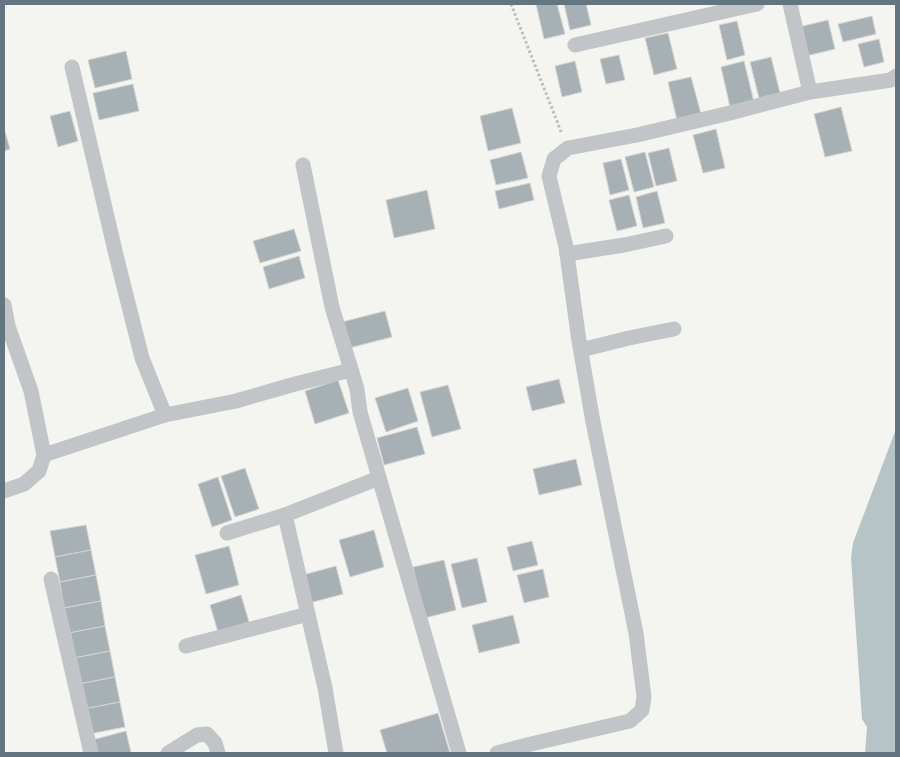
<svg xmlns="http://www.w3.org/2000/svg" width="900" height="757" font-family="Quicksand,sans-serif">
<rect width="100%" height="100%" fill="#f4f4f0"/>
<path fill="#b6c4c7" d="M896,429V753H865L867,727L862,719L851,558L853,543Z"/>
<g fill="#a7b0b5" stroke="#d5d5d3">
<path d="M536,4H557L565,34L544,39Z"/>
<path d="M564,4H586L591,25L570,30Z"/>
<path d="M872,16L876,34L843,42L838,24Z"/>
<path d="M828,20L835,49L806,56L799,27Z"/>
<path d="M737,21L745,55L727,60L719,25Z"/>
<path d="M668,33L677,69L654,75L645,38Z"/>
<path d="M879,39L884,62L864,67L858,44Z"/>
<path d="M126,51L132,79L95,88L88,60Z"/>
<path d="M619,55L625,80L606,84L600,59Z"/>
<path d="M771,57L780,93L759,98L750,62Z"/>
<path d="M575,61L582,92L562,97L555,66Z"/>
<path d="M744,61L754,102L730,107L721,67Z"/>
<path d="M691,77L701,114L677,120L668,82Z"/>
<path d="M133,84L139,111L99,120L93,93Z"/>
<path d="M841,107L852,151L825,157L814,114Z"/>
<path d="M512,108L521,143L488,151L480,116Z"/>
<path d="M70,111L78,141L58,147L50,116Z"/>
<path d="M4,128L10,149L4,151Z"/>
<path d="M716,129L725,168L703,173L693,135Z"/>
<path d="M669,148L677,181L656,186L648,153Z"/>
<path d="M521,152L528,178L496,185L490,160Z"/>
<path d="M645,152L654,187L634,192L625,157Z"/>
<path d="M621,159L629,190L610,195L603,163Z"/>
<path d="M530,183L534,200L499,209L495,191Z"/>
<path d="M427,190L435,229L394,238L386,200Z"/>
<path d="M657,191L665,223L643,228L636,197Z"/>
<path d="M629,195L637,226L617,231L609,200Z"/>
<path d="M294,229L301,251L260,263L253,241Z"/>
<path d="M299,256L305,278L269,289L263,267Z"/>
<path d="M385,311L392,337L349,348L342,322Z"/>
<path d="M559,379L565,403L532,411L526,387Z"/>
<path d="M338,380L349,413L315,424L305,391Z"/>
<path d="M448,385L461,429L432,437L420,392Z"/>
<path d="M408,388L418,421L386,432L375,398Z"/>
<path d="M417,427L425,454L384,465L377,438Z"/>
<path d="M576,459L582,485L539,495L533,469Z"/>
<path d="M245,468L259,509L235,517L221,476Z"/>
<path d="M218,477L232,520L212,527L198,484Z"/>
<path d="M86,525L91,550L55,557L50,531Z"/>
<path d="M374,530L384,567L350,577L339,540Z"/>
<path d="M532,541L538,565L513,571L507,547Z"/>
<path d="M229,546L239,585L206,594L195,555Z"/>
<path d="M91,550L96,575L60,582L55,557Z"/>
<path d="M477,558L487,602L462,608L451,564Z"/>
<path d="M444,560L456,610L425,618L413,567Z"/>
<path d="M336,566L343,594L306,604L299,576Z"/>
<path d="M543,569L549,597L524,603L517,575Z"/>
<path d="M96,575L101,601L64,608L60,582Z"/>
<path d="M241,595L249,622L218,632L210,605Z"/>
<path d="M101,601L105,626L69,633L64,608Z"/>
<path d="M513,615L520,643L479,653L472,625Z"/>
<path d="M105,626L110,651L74,658L69,633Z"/>
<path d="M110,651L115,677L79,684L74,658Z"/>
<path d="M115,677L120,702L84,709L79,684Z"/>
<path d="M120,702L125,727L89,734L84,709Z"/>
<path d="M438,713L450,753H387L380,730Z"/>
<path d="M126,731L131,753H96L92,740Z"/>
</g>
<g fill="none" stroke-linecap="round" stroke-linejoin="round">
<path stroke="#bbbdbf" stroke-width="3" stroke-dasharray="2.5 2.5" stroke-linecap="butt" d="M511,4L562,134"/>
<g stroke="#c1c5c8" stroke-width="15">
<path d="M790,4L810,92"/>
<path d="M575,45L757,4"/>
<path d="M72,67L116,255L142,358L165,415"/>
<path d="M303,165L332,307L357,389L360,412L459,753"/>
<path d="M567,254L624,245L666,236"/>
<path d="M4,305L8,326L31,391L44,455"/>
<path d="M581,350L629,338L674,329"/>
<path d="M4,491L24,484L39,471L44,455L165,415L236,401L295,384L351,370"/>
<path d="M285,515L325,688L336,753"/>
<path d="M227,533L285,515L379,478"/>
<path d="M51,579L91,753"/>
<path d="M186,646L308,614"/>
<path d="M168,753L197,735L207,734L215,743L218,753"/>
<path d="M497,753L531,744L630,721L642,710L644,697L636,633L593,422L579,341L566,247L549,176L554,159L568,148L637,135L730,113L810,92L891,80L896,76"/>
</g>
</g>
<rect width="900" height="757" fill="none" stroke="#637581" stroke-width="10"/>
</svg>
